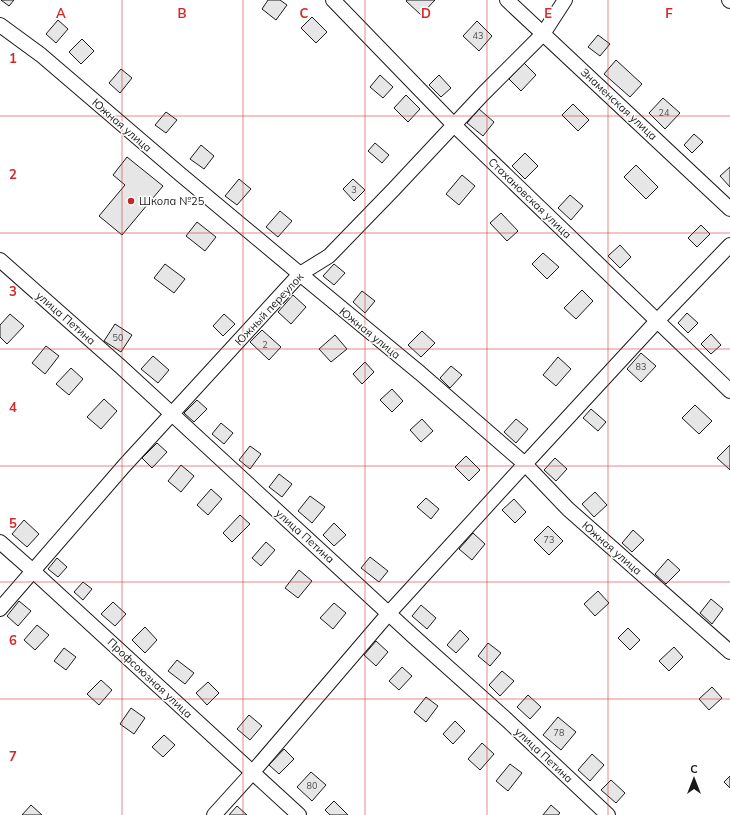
<svg xmlns="http://www.w3.org/2000/svg" width="730" height="815" font-family="Mulish,sans-serif">
<rect width="100%" height="100%" fill="#fff"/>
<g fill="#e6e6e6" stroke="#1a1a1a">
<path d="M1,0H14L9,6Z"/>
<path d="M268,0H280L287,5L276,20L262,9Z"/>
<path d="M407,0H435L421,15L406,1Z"/>
<path d="M312,17L327,32L316,43L301,28Z"/>
<path d="M58,20L68,29L56,43L46,34Z"/>
<path d="M477,21L492,36L479,51L463,36Z"/>
<path d="M598,35L610,44L600,56L588,47Z"/>
<path d="M82,39L94,51L81,64L69,52Z"/>
<path d="M616,60L642,84L630,97L604,74Z"/>
<path d="M524,63L536,75L521,91L509,79Z"/>
<path d="M121,69L132,78L120,93L109,83Z"/>
<path d="M380,75L393,87L383,98L370,87Z"/>
<path d="M439,75L451,88L441,97L429,85Z"/>
<path d="M406,95L420,109L408,122L394,108Z"/>
<path d="M663,98L680,113L665,129L649,113Z"/>
<path d="M573,104L589,120L578,131L562,115Z"/>
<path d="M479,109L494,122L483,136L467,123Z"/>
<path d="M166,112L177,120L166,133L155,125Z"/>
<path d="M694,134L703,142L692,153L684,145Z"/>
<path d="M375,143L389,155L382,163L368,151Z"/>
<path d="M201,145L214,156L204,169L190,159Z"/>
<path d="M525,153L538,166L525,179L512,166Z"/>
<path d="M127,157L163,186L122,235L99,216L125,185L113,175Z"/>
<path d="M636,165L658,187L646,199L624,177Z"/>
<path d="M730,167V187L720,176Z"/>
<path d="M462,175L475,186L459,205L446,194Z"/>
<path d="M239,179L251,189L237,205L225,196Z"/>
<path d="M353,179L365,190L354,201L343,189Z"/>
<path d="M570,195L583,206L571,220L558,208Z"/>
<path d="M280,211L292,221L278,237L266,227Z"/>
<path d="M501,213L518,231L507,241L490,223Z"/>
<path d="M197,222L216,237L205,251L186,236Z"/>
<path d="M701,225L710,234L697,247L688,238Z"/>
<path d="M620,245L631,257L620,268L608,256Z"/>
<path d="M543,253L559,267L547,279L532,264Z"/>
<path d="M165,264L185,279L174,293L154,278Z"/>
<path d="M334,264L345,273L334,285L323,276Z"/>
<path d="M582,290L593,301L576,319L564,308Z"/>
<path d="M362,291L375,301L365,313L353,302Z"/>
<path d="M293,295L306,307L291,324L278,312Z"/>
<path d="M687,313L698,323L688,333L678,323Z"/>
<path d="M10,314L24,326L7,344L0,337V325Z"/>
<path d="M224,314L235,324L223,336L213,326Z"/>
<path d="M115,324L132,335L121,352L104,341Z"/>
<path d="M262,330L281,347L269,360L250,342Z"/>
<path d="M422,331L435,343L421,357L408,345Z"/>
<path d="M711,334L721,345L711,354L701,344Z"/>
<path d="M335,335L347,349L331,362L319,349Z"/>
<path d="M46,346L59,356L45,374L32,363Z"/>
<path d="M641,353L656,366L641,382L627,369Z"/>
<path d="M153,356L169,370L158,383L141,369Z"/>
<path d="M558,357L571,369L556,386L543,375Z"/>
<path d="M365,362L374,372L362,384L353,374Z"/>
<path d="M451,366L462,375L450,388L440,378Z"/>
<path d="M71,368L83,379L69,395L56,384Z"/>
<path d="M392,389L403,401L392,412L380,400Z"/>
<path d="M104,399L117,411L101,429L87,417Z"/>
<path d="M197,400L207,409L194,422L184,413Z"/>
<path d="M695,405L712,421L699,434L682,418Z"/>
<path d="M591,409L606,422L598,431L583,418Z"/>
<path d="M422,419L433,431L421,442L410,430Z"/>
<path d="M516,419L528,429L516,443L504,432Z"/>
<path d="M221,423L233,433L224,444L212,434Z"/>
<path d="M157,443L167,452L152,468L142,458Z"/>
<path d="M730,445V470L717,458Z"/>
<path d="M250,446L261,454L250,469L239,460Z"/>
<path d="M466,456L480,470L469,481L455,467Z"/>
<path d="M555,458L567,469L556,481L544,470Z"/>
<path d="M181,465L194,476L181,492L168,481Z"/>
<path d="M279,474L292,484L282,497L269,487Z"/>
<path d="M211,489L222,499L208,515L197,505Z"/>
<path d="M595,492L607,505L594,517L582,504Z"/>
<path d="M310,496L325,507L312,523L298,511Z"/>
<path d="M426,498L439,509L431,519L417,507Z"/>
<path d="M514,499L526,512L515,523L502,510Z"/>
<path d="M240,515L250,524L232,542L223,533Z"/>
<path d="M24,520L39,534L27,547L12,534Z"/>
<path d="M334,523L346,535L334,546L323,535Z"/>
<path d="M548,526L563,541L549,555L534,540Z"/>
<path d="M633,530L644,540L632,552L622,543Z"/>
<path d="M473,533L485,544L472,560L459,549Z"/>
<path d="M266,542L275,550L261,566L252,558Z"/>
<path d="M370,557L388,571L379,582L361,568Z"/>
<path d="M57,558L67,567L58,577L48,569Z"/>
<path d="M668,559L680,570L666,584L655,574Z"/>
<path d="M299,570L312,581L298,598L285,588Z"/>
<path d="M83,582L92,589L83,600L74,592Z"/>
<path d="M598,591L609,603L595,616L584,604Z"/>
<path d="M711,599L723,609L712,624L700,613Z"/>
<path d="M19,601L31,611L18,626L7,616Z"/>
<path d="M113,602L126,614L115,626L101,614Z"/>
<path d="M334,603L346,613L333,629L320,618Z"/>
<path d="M421,605L436,618L427,629L412,616Z"/>
<path d="M37,625L49,635L35,650L24,640Z"/>
<path d="M145,627L157,640L145,653L132,640Z"/>
<path d="M628,628L640,640L630,650L618,638Z"/>
<path d="M460,630L469,639L456,653L447,645Z"/>
<path d="M376,641L388,652L376,666L364,655Z"/>
<path d="M488,643L501,653L490,666L478,656Z"/>
<path d="M674,647L683,657L669,671L659,661Z"/>
<path d="M64,648L76,657L66,670L54,661Z"/>
<path d="M177,660L194,673L185,684L168,671Z"/>
<path d="M402,667L412,676L399,690L389,681Z"/>
<path d="M502,671L514,681L500,696L489,685Z"/>
<path d="M101,680L112,690L99,705L87,694Z"/>
<path d="M208,682L219,693L207,705L196,693Z"/>
<path d="M712,687L722,698L709,710L699,699Z"/>
<path d="M528,695L541,707L530,719L517,707Z"/>
<path d="M426,697L438,706L426,722L414,712Z"/>
<path d="M131,708L145,718L134,734L120,724Z"/>
<path d="M249,715L262,726L250,740L237,729Z"/>
<path d="M558,717L576,732L561,750L543,735Z"/>
<path d="M455,721L465,731L453,744L443,734Z"/>
<path d="M164,735L175,745L163,757L152,747Z"/>
<path d="M482,743L494,754L480,770L468,759Z"/>
<path d="M284,749L294,759L279,774L269,765Z"/>
<path d="M592,754L604,765L590,781L578,770Z"/>
<path d="M510,764L522,773L508,791L496,781Z"/>
<path d="M311,772L326,785L312,801L297,787Z"/>
<path d="M730,776V788L724,782Z"/>
<path d="M611,780L625,793L616,803L601,790Z"/>
<path d="M334,801L348,815H330L325,810Z"/>
<path d="M31,805L42,815H22Z"/>
<path d="M551,805L560,813L558,815H543Z"/>
<path d="M237,806L247,815H229Z"/>
</g>
<g fill="none" stroke-linecap="round" stroke-linejoin="round">
<defs>
<g id="minor">
<path d="M333,0L454,125L730,391"/>
<path d="M507,0L730,209"/>
<path d="M729,0L730,1"/>
<path d="M0,25L41,55L180,174L300,274L420,373L525,464L568,509L730,652"/>
<path d="M0,260L121,367L413,636L507,720L608,815"/>
<path d="M0,542L33,571L299,815"/>
<path d="M0,609L124,466L300,274L329,256L394,189L483,94L543,34L565,0"/>
<path d="M214,815L252,773L389,613L525,464L657,321L730,245"/>
</g>
</defs>
<use href="#minor" stroke="#1a1a1a" stroke-width="16"/>
<use href="#minor" stroke="#fff" stroke-width="14"/>
</g>
<path fill="none" stroke="#d62828" stroke-width="1" stroke-opacity="0.55" d="M122,0V815M243,0V815M365,0V815M487,0V815M608,0V815M0,116H730M0,233H730M0,349H730M0,466H730M0,582H730M0,699H730"/>
<circle fill="#c62828" stroke="#fff" stroke-width="1.5" cx="131" cy="201" r="4"/>
<g text-anchor="middle" stroke-width="3" stroke-linejoin="round" paint-order="stroke">
<g font-size="9" fill="#4d4d4d">
<text x="478" y="39">43</text>
<text x="664" y="116">24</text>
<text x="354" y="193">3</text>
<text x="118" y="341">50</text>
<text x="265" y="348">2</text>
<text x="641" y="370">83</text>
<text x="549" y="543">73</text>
<text x="559" y="736">78</text>
<text x="312" y="789">80</text>
</g>
<g font-size="11" fill="#1a1a1a" stroke="#fff">
<text transform="translate(619 104) rotate(43)" y="4">Знаменская улица</text>
<text transform="translate(122 125) rotate(41)" y="4">Южная улица</text>
<text transform="translate(530 198) rotate(44)" y="4">Стахановская улица</text>
<text transform="translate(269 309) rotate(-47)" y="4">Южный переулок</text>
<text transform="translate(66 318) rotate(41)" y="4">улица Петина</text>
<text transform="translate(370 333) rotate(39)" y="4">Южная улица</text>
<text transform="translate(305 536) rotate(42)" y="4">улица Петина</text>
<text transform="translate(612 548) rotate(41)" y="4">Южная улица</text>
<text transform="translate(150 678) rotate(43)" y="4">Профсоюзная улица</text>
<text transform="translate(544 755) rotate(43)" y="4">улица Петина</text>
</g>
<g font-size="11" fill="#1a1a1a" stroke="#fff" text-anchor="start">
<text x="139" y="205">Школа №25</text>
</g>
</g>
<g font-size="13" text-anchor="middle" font-weight="bold" fill="#d62828" stroke="#fff" stroke-width="3" stroke-linejoin="round" paint-order="stroke">
<text x="61" y="18">A</text>
<text x="182" y="18">B</text>
<text x="304" y="18">C</text>
<text x="426" y="18">D</text>
<text x="548" y="18">E</text>
<text x="669" y="18">F</text>
<text x="13" y="63">1</text>
<text x="13" y="179">2</text>
<text x="13" y="296">3</text>
<text x="13" y="412">4</text>
<text x="13" y="528">5</text>
<text x="13" y="645">6</text>
<text x="13" y="761">7</text>
</g>
<g transform="translate(694 779)" stroke="#ffffff" stroke-width="3" paint-order="stroke">
<path d="M0-3L7 15L0 10L-7 15Z" fill="#1a1a1a"/>
<text y="-6" font-size="11" font-weight="bold" text-anchor="middle" fill="#1a1a1a">С</text>
</g>
</svg>
